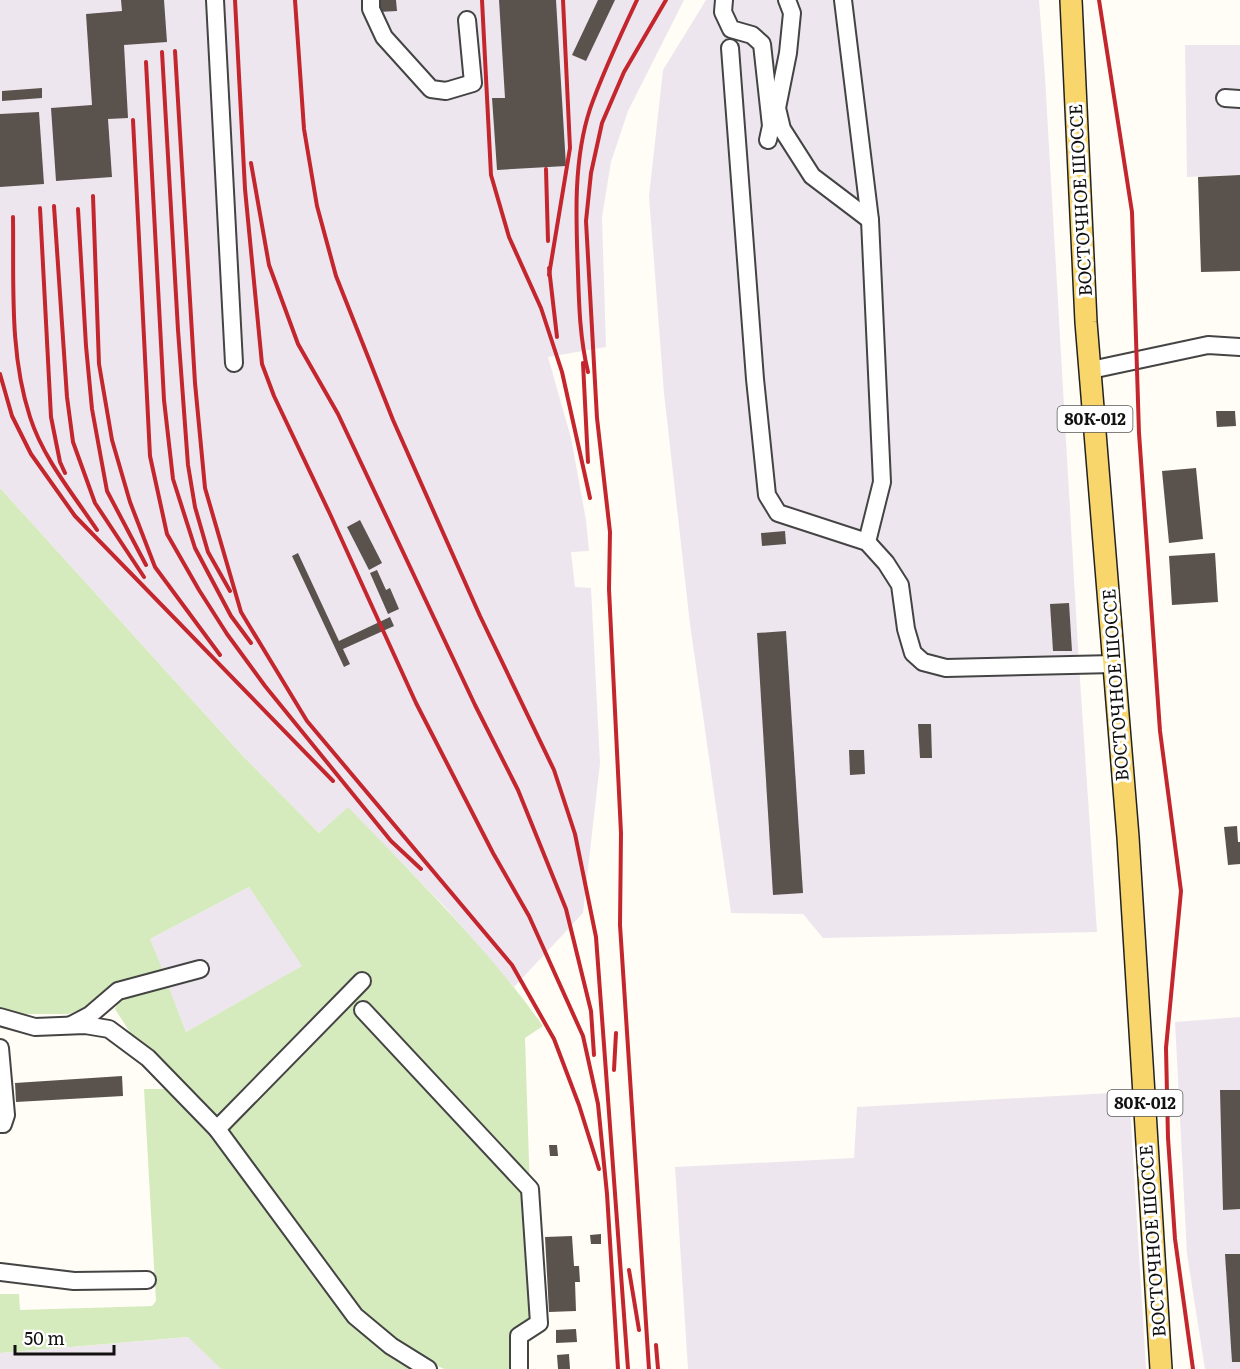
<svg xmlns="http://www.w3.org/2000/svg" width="1240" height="1369" font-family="Literata,serif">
<rect width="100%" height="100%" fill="#fffdf5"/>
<g fill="#eee6ef">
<path d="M0,0H684L628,111L611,162L602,217L606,347L548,357L571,438L586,520L589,551L571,552L575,587L591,588L600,763L583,913L514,987L444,906L348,808L319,833L241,754L0,488Z"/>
<path d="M706,0H1039L1045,77L1079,665L1097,932L823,938L803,914L731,913L690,624L664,393L649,196L663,70Z"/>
<path d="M1185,45H1240V175L1187,177Z"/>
<path d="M249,887L303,966L186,1032L150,939Z"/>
<path d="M1240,1017V1369H1205L1187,1254L1175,1022Z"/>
<path d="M1129,1092L1146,1369H688L675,1167L854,1158L857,1107Z"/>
<path d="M189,1337L221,1369H0V1353Z"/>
</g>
<g fill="#d5ebbd">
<path d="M0,488L241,754L319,833L348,807C416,878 486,946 543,1026L525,1038L534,1317C510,1327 514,1346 513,1369H444L402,1348L357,1307L308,1236L219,1121L133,1037L115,1009L120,999L168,985L186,1032L302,966L249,887L150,939L163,971L113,984L91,1005L69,1014H22L0,1007Z"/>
<path d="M144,1089H166L211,1133L345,1317L391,1358L411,1369H221L188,1337L0,1353V1294H19L20,1310L152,1306L156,1301Z"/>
</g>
<g fill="#5a524d">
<path d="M121,0H164L167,42L124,45L128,118L108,119L112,177L56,181L51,108L92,105L86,14L122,11Z"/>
<path d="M378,0H396L397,11L378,12Z"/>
<path d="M499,0H556L566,166L497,170L492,98H505Z"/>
<path d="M598,0H615L586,61L572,55Z"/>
<path d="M42,88V98L2,101V91Z"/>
<path d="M39,112L44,184L0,187V114Z"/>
<path d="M1240,175V271L1201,272L1198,177Z"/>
<path d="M1216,411H1235L1236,426L1217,427Z"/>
<path d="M1196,468L1203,539L1169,543L1162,471Z"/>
<path d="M360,520L382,563L369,570L347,527Z"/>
<path d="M785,531L786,544L762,546L761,533Z"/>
<path d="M298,553L339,641L390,617L394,626L343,649L350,664L344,667L292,556Z"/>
<path d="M1215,553L1218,602L1172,605L1169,556Z"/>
<path d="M377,570L386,590L390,588L399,609L388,614L370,573Z"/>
<path d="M1069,603L1072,651H1053L1050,604Z"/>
<path d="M786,631L803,893L773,895L757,633Z"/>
<path d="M918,724H931L932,758H920Z"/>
<path d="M849,750H864L865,774L850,775Z"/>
<path d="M1237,826L1238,842H1240V864L1228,865L1224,827Z"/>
<path d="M122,1076L123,1096L16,1102L15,1083Z"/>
<path d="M1220,1090H1240V1209L1223,1210Z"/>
<path d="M549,1145H557L558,1156H550Z"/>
<path d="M601,1234V1244H591L590,1235Z"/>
<path d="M572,1236L574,1266H579L580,1282H575L576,1311L549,1312L545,1237Z"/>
<path d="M1225,1254H1240V1362H1232Z"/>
<path d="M576,1329L577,1342L556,1343V1330Z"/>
<path d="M569,1354L570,1369H558L557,1355Z"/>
</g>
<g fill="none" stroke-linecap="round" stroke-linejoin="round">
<defs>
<g id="minor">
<path d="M215,0L234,363"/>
<path d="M371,0V9L384,37L431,89L446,91L473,83L467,20"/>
<path d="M724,0L723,12L731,29L752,35L762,44L771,126L768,140"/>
<path d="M787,0L792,13L788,53L777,108L782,129L812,176L870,220"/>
<path d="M843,0L870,220L882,482L867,542"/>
<path d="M730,48L755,379L767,495L778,513L867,542L886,563L900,585L906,629L913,653L923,662L946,668L1114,664"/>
<path d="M1225,98L1240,99"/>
<path d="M1091,370L1208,345L1240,347"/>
<path d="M363,1010L530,1189L539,1323L519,1336V1369"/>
<path d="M0,1017L35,1027L85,1025L109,1029L148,1058L217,1129L355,1316L391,1346L428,1369"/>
<path d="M71,1025L90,1015L118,991L200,969"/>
<path d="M0,1048L6,1115L3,1124H0"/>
<path d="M217,1129L362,981"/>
<path d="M0,1272L74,1281L147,1280"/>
</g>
<path id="major" d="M1071,0L1086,322L1128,837L1161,1369"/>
</defs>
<use href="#minor" stroke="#444" stroke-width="20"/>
<use href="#major" stroke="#222" stroke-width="24"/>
<use href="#minor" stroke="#fff" stroke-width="16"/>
<use href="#major" stroke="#f9d66b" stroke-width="21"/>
<g stroke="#c4262e" stroke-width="4">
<path d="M235,0L245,189L262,364L274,396L330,514L416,703L493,853L529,916L583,1036L598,1104L607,1194L618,1369"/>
<path d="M295,0L304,129L317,206L336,276L393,420L480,616L554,770L575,834L596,937L628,1369"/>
<path d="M482,0L491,175L509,237L541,308L562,372L590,498"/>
<path d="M1099,0L1132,212L1139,433L1160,731L1181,891L1166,1048L1168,1138L1175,1239L1193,1369"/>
<path d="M175,51L195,383L205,488L241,612L307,721L512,965L554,1039L579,1105L599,1169"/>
<path d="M162,52L178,330L188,465L195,507L208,552L230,591"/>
<path d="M146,62L164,400L173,479L195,548L231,616L251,643"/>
<path d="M133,120L150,456L167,534L199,590L227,634L265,686L391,841L421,869"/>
<path d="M251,163L269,265L298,344L338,414L475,705L518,790L566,909L591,1011L594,1055"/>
<path d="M546,169L548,241"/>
<path d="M93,196L99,364L112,440L130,502L155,567L220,655"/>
<path d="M54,206L67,397L73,442L95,503L144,577"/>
<path d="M40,208L51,417L60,462L65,473"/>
<path d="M78,209L86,346L92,409L107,491L146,565"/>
<path d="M13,217C14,283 9,353 30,417C43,458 73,494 97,530"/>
<path d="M549,268L557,337"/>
<path d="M549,275L570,148L563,0"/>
<path d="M583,363L588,462"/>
<path d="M588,372C580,339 579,306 578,273C576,219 573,161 590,109C603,72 620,36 637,0"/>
<path d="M0,374L12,416L31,454L75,516L333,781"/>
<path d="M614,1070L616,1033"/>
<path d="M629,1270L639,1330"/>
<path d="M656,1345L658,1369"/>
<path d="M649,1369L620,925L621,833L609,589L610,532L597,418L586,221L591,173L602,123L624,72L666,0"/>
</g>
</g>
<g text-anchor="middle" stroke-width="6" stroke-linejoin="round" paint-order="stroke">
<g fill="#fff" stroke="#585858" stroke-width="1.5">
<rect x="1057.5" y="406" width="75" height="26" rx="4.5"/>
<rect x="1107.5" y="1090" width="75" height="26" rx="4.5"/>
</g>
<g font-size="16" font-weight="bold" fill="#111">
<text x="1095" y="425">80К-012</text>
<text x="1145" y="1109">80К-012</text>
</g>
<g font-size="18" fill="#111" stroke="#fff">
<text transform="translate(1081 200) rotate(-93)" y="6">ВОСТОЧНОЕ ШОССЕ</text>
<text transform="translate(1116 685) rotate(-94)" y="6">ВОСТОЧНОЕ ШОССЕ</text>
<text transform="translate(1153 1241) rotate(-94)" y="6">ВОСТОЧНОЕ ШОССЕ</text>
</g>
</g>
<path d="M15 1345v9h99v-9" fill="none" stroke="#111111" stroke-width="3"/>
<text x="24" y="1345" font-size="18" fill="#111111" stroke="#ffffff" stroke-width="4.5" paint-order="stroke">50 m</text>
</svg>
